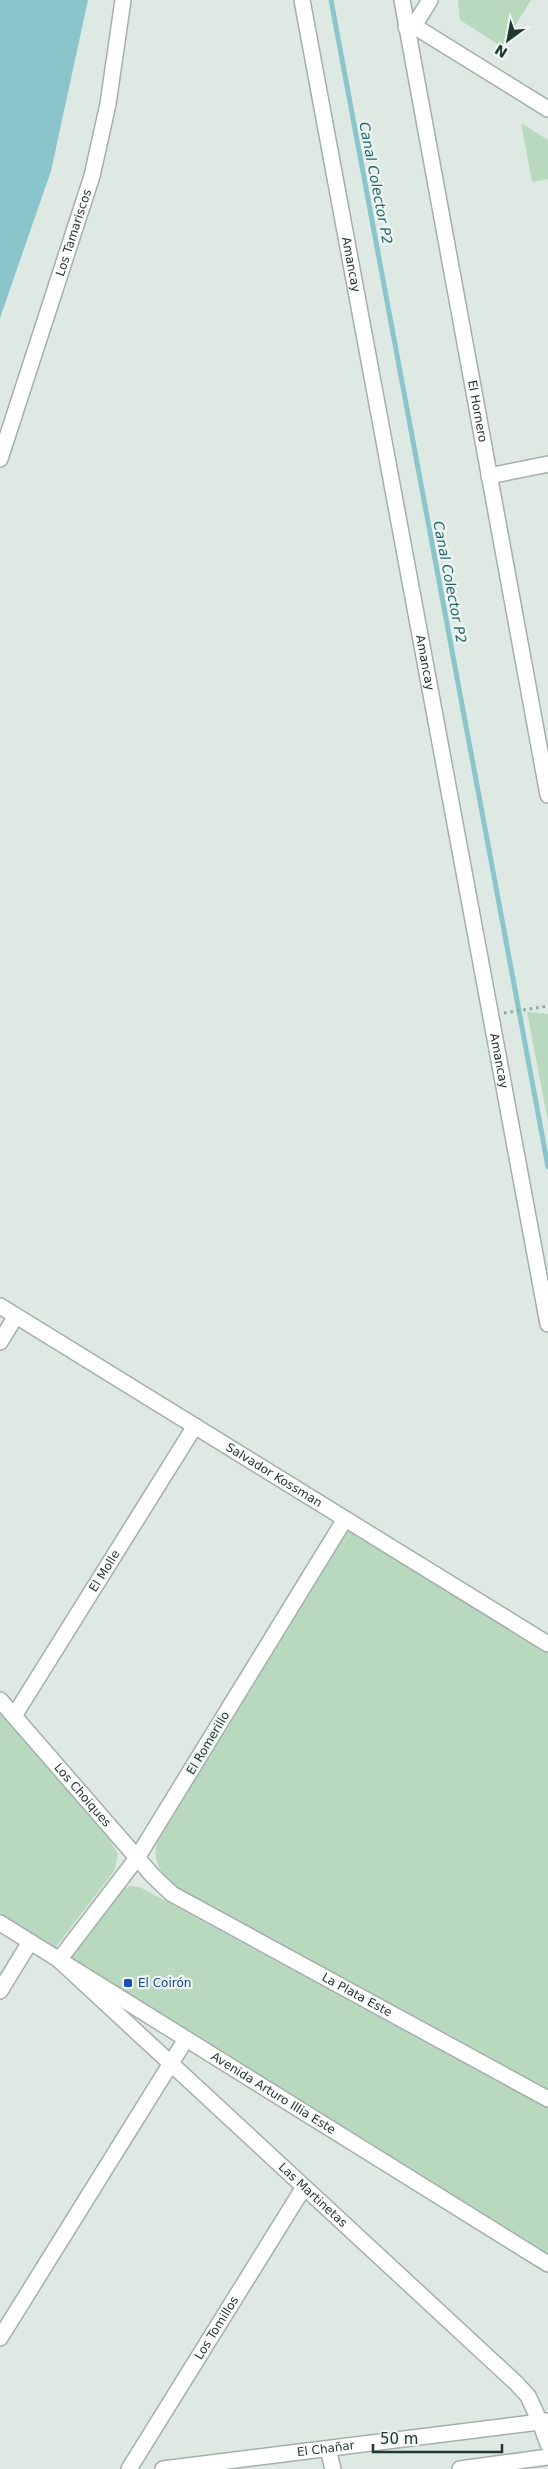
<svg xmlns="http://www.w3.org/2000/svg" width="548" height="2469" font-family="'DejaVu Sans',sans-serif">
<rect width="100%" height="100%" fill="#dfe9e4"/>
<g fill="#b9d9bf">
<path d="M458,0H531L502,47L460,20Z"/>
<path d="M521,123L548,140V179L532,182Z"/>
<path d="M527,1012L548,1014V1121Z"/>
<path d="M347,1528L548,1651V2092L179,1890C162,1878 149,1858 159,1838Z"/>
<path d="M0,1712L107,1835L118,1854L114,1871L55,1948L0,1914Z"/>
<path d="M130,1886L140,1887L154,1895L548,2108V2255L70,1957L123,1890Z"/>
</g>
<path fill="#8ac5cb" d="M0,0H88L51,171L0,318Z"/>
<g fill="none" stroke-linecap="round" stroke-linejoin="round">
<path stroke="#8ac5cb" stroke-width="5" d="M331,0L548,1167"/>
<defs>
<g id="minor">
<path id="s1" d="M302,0L548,1324"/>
<path d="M414,26L430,0"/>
<path id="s2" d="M0,459L92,176L108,104L123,0"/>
<path d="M489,476L548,464"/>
<path id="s3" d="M0,1306L548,1644"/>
<path d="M0,1342L16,1316"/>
<path id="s4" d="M345,1519L137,1858L59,1960L516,2383L528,2396L540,2422"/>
<path id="s5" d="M0,1700L153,1876L172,1894L548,2099"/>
<path id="s6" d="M14,1716L195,1426"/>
<path d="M0,1991L30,1942"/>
<path d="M0,2338L186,2039"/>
<path d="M328,2449L333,2469"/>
<path id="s7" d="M129,2469L304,2187"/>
</g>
<g id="tertiary">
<path id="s8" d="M402,0L548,795"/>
<path d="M406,27L414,26L548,109"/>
<path id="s9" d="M0,1923L548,2264"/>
<path d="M540,2422L548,2444"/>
<path id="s10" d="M163,2469L548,2421"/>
<path d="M460,2469L548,2457"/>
</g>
</defs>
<use href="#minor" stroke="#a2b0aa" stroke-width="18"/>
<use href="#tertiary" stroke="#a2b0aa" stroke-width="18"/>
<path stroke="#81ab9b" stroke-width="3" stroke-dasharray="2.5 4" stroke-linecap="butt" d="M504,1013L548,1006"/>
<use href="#minor" stroke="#fff" stroke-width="15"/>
<use href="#tertiary" stroke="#fff" stroke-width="15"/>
</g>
<rect fill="#1a4fb4" stroke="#eff6f2" stroke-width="2" x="123" y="1978" width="10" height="10" rx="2.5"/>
<g text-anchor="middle" stroke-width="4.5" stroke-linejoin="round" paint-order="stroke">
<g font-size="12" fill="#213830" stroke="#eff6f2">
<text dy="4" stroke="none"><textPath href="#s2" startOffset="238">Los Tamariscos</textPath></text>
<text dy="4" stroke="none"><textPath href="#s1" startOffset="269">Amancay</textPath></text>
<text dy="4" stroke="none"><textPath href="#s8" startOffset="418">El Hornero</textPath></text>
<text dy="4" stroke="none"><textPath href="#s1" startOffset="674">Amancay</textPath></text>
<text dy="4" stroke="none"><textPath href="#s1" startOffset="1079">Amancay</textPath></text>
<text dy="4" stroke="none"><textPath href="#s3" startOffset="322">Salvador Kossman</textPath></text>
<text dy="4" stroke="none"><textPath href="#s6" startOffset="171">El Molle</textPath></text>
<text transform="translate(208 1743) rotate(-59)" y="4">El Romerillo</text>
<text dy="4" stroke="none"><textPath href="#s5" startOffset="126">Los Choiques</textPath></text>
<text dy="4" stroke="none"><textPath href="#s5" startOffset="470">La Plata Este</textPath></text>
<text dy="4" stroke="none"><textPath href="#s9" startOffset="322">Avenida Arturo Illia Este</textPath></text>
<text dy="4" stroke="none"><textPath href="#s4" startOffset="872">Las Martinetas</textPath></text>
<text dy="4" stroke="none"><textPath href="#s7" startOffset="166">Los Tomillos</textPath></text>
<text dy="4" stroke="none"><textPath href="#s10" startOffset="164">El Chañar</textPath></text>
</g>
<g font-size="12" fill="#164399" stroke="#eff6f2" text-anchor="start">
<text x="138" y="1987">El Coirón</text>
</g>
<g font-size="14" font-style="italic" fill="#20676f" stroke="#eff6f2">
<text transform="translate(376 183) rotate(79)" y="5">Canal Colector P2</text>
<text transform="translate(450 582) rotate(79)" y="5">Canal Colector P2</text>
</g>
</g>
<g transform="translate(508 40) rotate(212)" stroke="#eff6f2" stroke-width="4" paint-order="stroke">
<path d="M0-4L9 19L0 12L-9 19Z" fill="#213830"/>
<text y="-8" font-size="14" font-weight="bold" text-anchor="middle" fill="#213830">N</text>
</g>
<path d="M373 2444v8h129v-8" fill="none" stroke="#213830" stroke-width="2.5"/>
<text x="380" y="2444" font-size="15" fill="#213830" stroke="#eff6f2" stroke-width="4" paint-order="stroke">50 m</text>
</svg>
